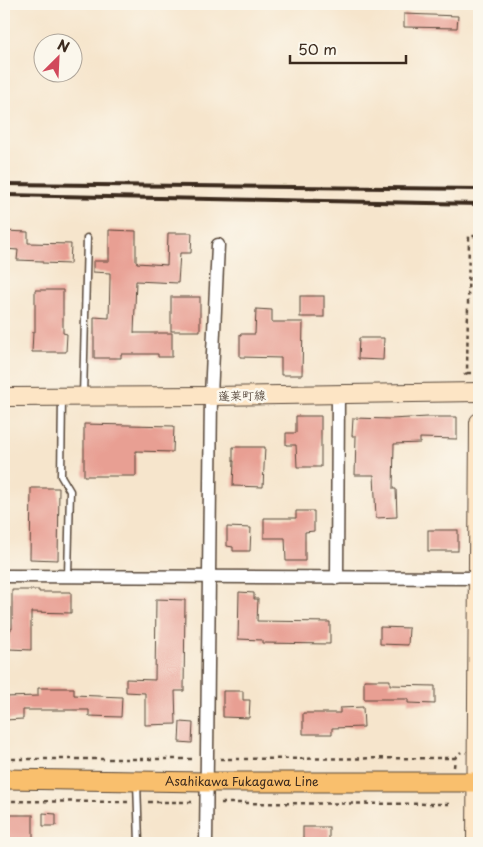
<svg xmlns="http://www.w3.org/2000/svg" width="483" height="847" font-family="'Playpen Sans','Klee One',sans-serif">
<rect width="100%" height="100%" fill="#fbf7ec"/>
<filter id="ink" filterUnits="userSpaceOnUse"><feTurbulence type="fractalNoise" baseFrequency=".02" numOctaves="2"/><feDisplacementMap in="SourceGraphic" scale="10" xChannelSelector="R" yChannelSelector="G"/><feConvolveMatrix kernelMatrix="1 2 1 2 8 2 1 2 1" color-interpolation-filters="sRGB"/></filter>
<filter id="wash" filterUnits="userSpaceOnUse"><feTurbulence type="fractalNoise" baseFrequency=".0096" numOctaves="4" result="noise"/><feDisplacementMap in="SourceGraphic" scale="20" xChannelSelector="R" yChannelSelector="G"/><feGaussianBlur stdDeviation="1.12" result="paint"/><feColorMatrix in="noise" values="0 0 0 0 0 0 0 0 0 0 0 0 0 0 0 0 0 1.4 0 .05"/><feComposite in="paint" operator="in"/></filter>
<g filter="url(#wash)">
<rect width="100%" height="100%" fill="#f6e5cc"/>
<g id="blocks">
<g fill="#e89f93">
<path d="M404,14L458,16L457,28L404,27Z"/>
<path d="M109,230L136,231V262H137V263L167,265L168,233H192L191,253H180L178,283L136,281L134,333H172V357H158V354H121V358H94V317L109,318L110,279V273L93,272V261H109Z"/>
<path d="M4,231L28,232V243L71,244L70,264L42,263V261L17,260L18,250L4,249Z"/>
<path d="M35,290H63V333L67,334L66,352H32L33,332H35Z"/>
<rect x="300" y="296" width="24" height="21"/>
<rect x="171" y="297" width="29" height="34"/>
<path d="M256,309L272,310V322H303L302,375H281V358L240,357V334H255Z"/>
<path d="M359,338H384L383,360L358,359Z"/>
<path d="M296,416H321V467H297L296,445H286V433H296Z"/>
<path d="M428,417H457V439L420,438V443L394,444L393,489H396L397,517L376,518L374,475H355L356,436H352L353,418L391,419Z"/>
<path d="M84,424L174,426L173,452L136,451V476H84Z"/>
<path d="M233,447H265L263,487L233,486L234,461H233Z"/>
<path d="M31,488H59L58,560L30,559Z"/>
<path d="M296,511H314V531L305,532V561H286L285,538H264V518H296Z"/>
<path d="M227,527L251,528L250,551H233V547L227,546Z"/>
<rect x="428" y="530" width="30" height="21"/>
<path d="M12,590H39V592H71V613L31,612V650L9,649L10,629H12Z"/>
<path d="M239,592L254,593V599H258L257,621L330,622V644L262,643V640L238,639Z"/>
<path d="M156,599L185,600L184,691H175L176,724L145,725V693L126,692V679L155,680Z"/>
<path d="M380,627L409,628L408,645L380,644Z"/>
<path d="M364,680H390V685L435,686V704L408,703V699H364Z"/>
<path d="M38,688H74V695L122,697L121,717L89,716V710H23V719L4,720V697L38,696Z"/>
<path d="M223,691H243V700H250L249,718L223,717Z"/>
<path d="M363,707L364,727L332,728V734H303V713H340V708Z"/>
<path d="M180,722L193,723L192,743L179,742Z"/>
<path d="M43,813L56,814V826H43Z"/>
<rect x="4" y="815" width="29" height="28"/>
<rect x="303" y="827" width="26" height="16"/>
</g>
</g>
</g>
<g filter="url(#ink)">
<use href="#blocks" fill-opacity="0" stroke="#574638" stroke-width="1"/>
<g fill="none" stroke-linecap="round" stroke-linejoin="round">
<defs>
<g id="lane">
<path d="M83,396L87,238"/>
<path d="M62,398L61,476L70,491L68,576"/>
<path d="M137,782L139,843"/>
</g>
<g id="street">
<path d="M4,576L479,578"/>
<path d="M337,578L338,394"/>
<path d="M206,843L211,396L218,245"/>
</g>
<g id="secondary">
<path d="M4,397L211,396L479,392"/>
<path d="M476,843L479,422"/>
</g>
<g id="primary">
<path id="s1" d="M4,779L206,782H479"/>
</g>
</defs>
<use href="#lane" stroke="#574638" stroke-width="9"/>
<use href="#street" stroke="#574638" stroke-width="15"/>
<use href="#secondary" stroke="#574638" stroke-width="20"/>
<use href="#primary" stroke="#574638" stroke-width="21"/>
<g stroke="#574638" stroke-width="2.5" stroke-dasharray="4 4" stroke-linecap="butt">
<path d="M467,373H479"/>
<path d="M464,375L467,373L469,236H479"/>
<path d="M4,759H195"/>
<path d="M220,759L455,758"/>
<path d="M454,767L455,758L461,752"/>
<path d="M4,801L128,802"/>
<path d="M148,802H193"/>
<path d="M221,803L452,804"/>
</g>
<use href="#lane" stroke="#fff" stroke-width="6"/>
<use href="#street" stroke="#fff" stroke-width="12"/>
<use href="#secondary" stroke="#fde5c5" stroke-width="18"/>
<use href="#primary" stroke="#f9bf6d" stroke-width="19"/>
<g stroke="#3b2a1e" stroke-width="4">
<path d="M4,184L479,189"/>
<path d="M4,195L479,204"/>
</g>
</g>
</g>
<g text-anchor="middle" stroke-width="5" stroke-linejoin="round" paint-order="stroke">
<g font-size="12" fill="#3b2a1e" stroke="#fbf7ec">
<text transform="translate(242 396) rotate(-1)" y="4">蓬莱町線</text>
<text dy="4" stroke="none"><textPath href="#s1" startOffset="238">Asahikawa Fukagawa Line</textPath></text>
</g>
</g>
<rect width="483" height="847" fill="none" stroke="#fbf7ec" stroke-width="20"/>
<g transform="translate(58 58) rotate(24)"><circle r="24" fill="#fbf7ec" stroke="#aea59a"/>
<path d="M0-4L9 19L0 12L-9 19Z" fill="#d1495b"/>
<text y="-8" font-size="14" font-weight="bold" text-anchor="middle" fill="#3b2a1e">N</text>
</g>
<path d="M290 55v8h116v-8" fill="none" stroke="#3b2a1e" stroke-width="2.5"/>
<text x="298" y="55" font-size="15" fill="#3b2a1e" stroke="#fbf7ec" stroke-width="4" paint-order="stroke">50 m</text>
</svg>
